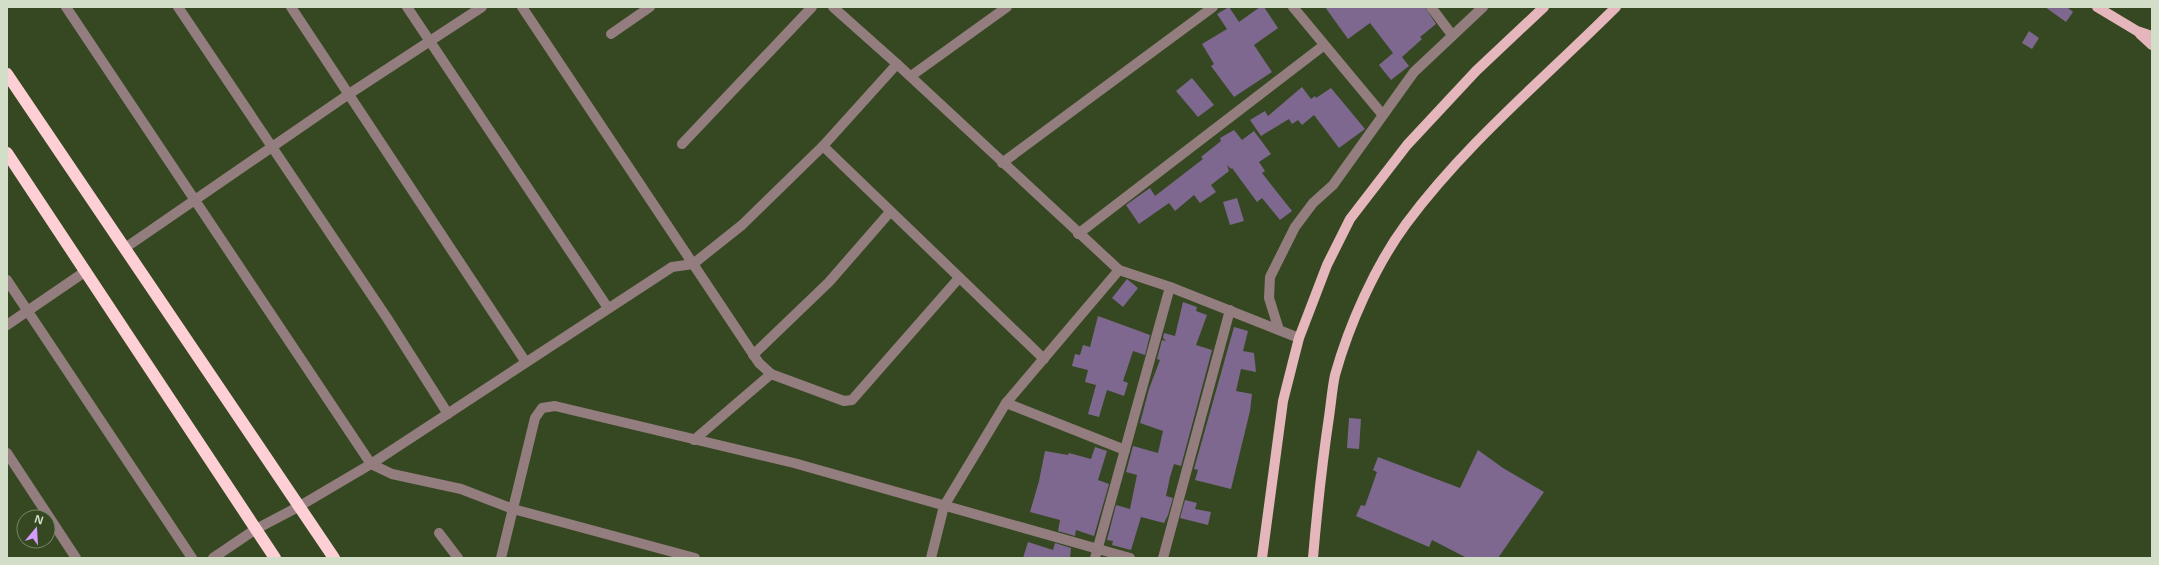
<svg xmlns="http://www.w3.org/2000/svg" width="2159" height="565" font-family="'Open Sans',sans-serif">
<rect width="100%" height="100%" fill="#364822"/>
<g fill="#7e688f">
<path d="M1229,7L1239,22L1260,7H1264L1278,28L1254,45L1272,72L1234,97L1211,66L1214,64L1202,44L1227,29L1217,14Z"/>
<path d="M1325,7H1425L1436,24L1420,37L1422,39L1402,57L1409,66L1391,80L1379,65L1393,53L1370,23L1348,39Z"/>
<path d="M2045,7H2067L2073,12L2066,22Z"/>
<path d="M2029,31L2039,38L2032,49L2022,43Z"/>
<path d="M1192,78L1214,105L1198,117L1176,91Z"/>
<path d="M1302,87L1311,99L1315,96L1316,98L1331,88L1365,129L1339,148L1314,115L1302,125L1298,120L1292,124L1289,119L1261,136L1250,120L1265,111L1268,116Z"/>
<path d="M1234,130L1242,140L1254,131L1271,154L1259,162L1265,171L1262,173L1292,211L1280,220L1262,198L1257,202L1232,168L1231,169L1227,165L1229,171L1211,185L1216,192L1200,203L1194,195L1175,211L1169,203L1139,224L1126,205L1150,188L1155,196L1203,159L1201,157L1221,141L1220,138Z"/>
<path d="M1237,198L1244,221L1230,225L1223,202Z"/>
<path d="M1127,279L1138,288L1123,307L1112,298Z"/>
<path d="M1183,302L1197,307L1196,311L1207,315L1196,345L1212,350L1181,466L1174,464L1170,477L1166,496L1173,498L1168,515L1164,523L1141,517L1131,550L1112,545L1113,541L1107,540L1116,505L1130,509L1137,475L1126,472L1133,446L1158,453L1163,431L1140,423L1149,389L1160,360L1157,359L1162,340L1166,341L1163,338L1164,333L1175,336Z"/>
<path d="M1098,316L1150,335L1145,355L1133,351L1123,381L1128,383L1124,396L1107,390L1099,417L1088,414L1096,385L1085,382L1088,370L1072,366L1075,354L1080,355L1083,345L1090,347Z"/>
<path d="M1234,327L1248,331L1243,351L1254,353L1256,372L1241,369L1236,391L1252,394L1250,411L1231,489L1195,480L1198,470L1194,469Z"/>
<path d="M1349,418L1361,419L1359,449L1347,448Z"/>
<path d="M1095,447L1107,451L1098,480L1109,484L1094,536L1076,530L1075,536L1058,531L1060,520L1030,512L1039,481L1045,451L1068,455L1069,453L1091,459Z"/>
<path d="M1478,450L1503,468L1544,492L1498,558H1467L1432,540L1429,547L1356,516L1361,505L1365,506L1377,472L1373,470L1378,457L1460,488Z"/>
<path d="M1185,500L1197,503L1195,509L1211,512L1208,525L1180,518Z"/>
<path d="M1028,542L1053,550L1055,543L1071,548L1070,558H1023Z"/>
</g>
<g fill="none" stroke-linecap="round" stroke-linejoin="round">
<g stroke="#947d7f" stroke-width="10">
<path d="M66,7L371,464L392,474L461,489L513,509L695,558"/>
<path d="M178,7L387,318L448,414"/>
<path d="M291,7L525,361"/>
<path d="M407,7L608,308"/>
<path d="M522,7L759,363L771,374L844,401L852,400L959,278"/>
<path d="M833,7L897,64L1119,270L1170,287L1299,338"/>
<path d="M1293,7L1382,114"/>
<path d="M1431,7L1452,35"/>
<path d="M611,34L650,7"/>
<path d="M911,76L1007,7"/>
<path d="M682,144L812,7"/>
<path d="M823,146L1044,359"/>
<path d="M1002,163L1213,7"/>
<path d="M1078,234L1323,46"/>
<path d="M125,248L349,94L482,7"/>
<path d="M7,280L192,558"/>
<path d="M7,325L86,271"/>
<path d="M1279,330L1269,298L1270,277L1295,227L1313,203L1333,185L1414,72L1483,7"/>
<path d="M753,355L829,282L890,212"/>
<path d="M1006,403L1125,450"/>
<path d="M694,440L771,374"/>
<path d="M7,453L76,558"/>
<path d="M439,533L458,558"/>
<path d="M213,558L256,529L298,507L371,464L672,267L693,264L742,225L823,146L897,64"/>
<path d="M501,558L535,418L542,408L555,406L794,463L1130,558"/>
<path d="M931,558L944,506L1006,403L1119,270"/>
<path d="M1095,558L1170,287"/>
<path d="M1163,558L1230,310"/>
</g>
<g stroke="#e5b6bb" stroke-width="10">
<path d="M2097,7L2137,31L2152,36"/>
<path d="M2140,34L2152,45"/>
<path d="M1262,558L1283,401L1299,338L1327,265L1350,219L1407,145L1476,71L1544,7"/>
<path d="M1313,558C1317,511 1322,464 1329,417C1331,404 1332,389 1335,375C1349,325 1375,266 1406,224C1466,143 1545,78 1616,7"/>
</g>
<g stroke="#fed0d5" stroke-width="12">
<path d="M7,74L334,558"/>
<path d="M7,153L275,558"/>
</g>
</g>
<rect width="2159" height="565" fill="none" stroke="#d2dec8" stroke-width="16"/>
<g transform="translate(36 529) rotate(18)"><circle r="19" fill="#364822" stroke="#748464"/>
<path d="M0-3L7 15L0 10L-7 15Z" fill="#d49cfb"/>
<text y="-6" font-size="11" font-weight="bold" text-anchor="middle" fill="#d2dec8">N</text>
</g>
</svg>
